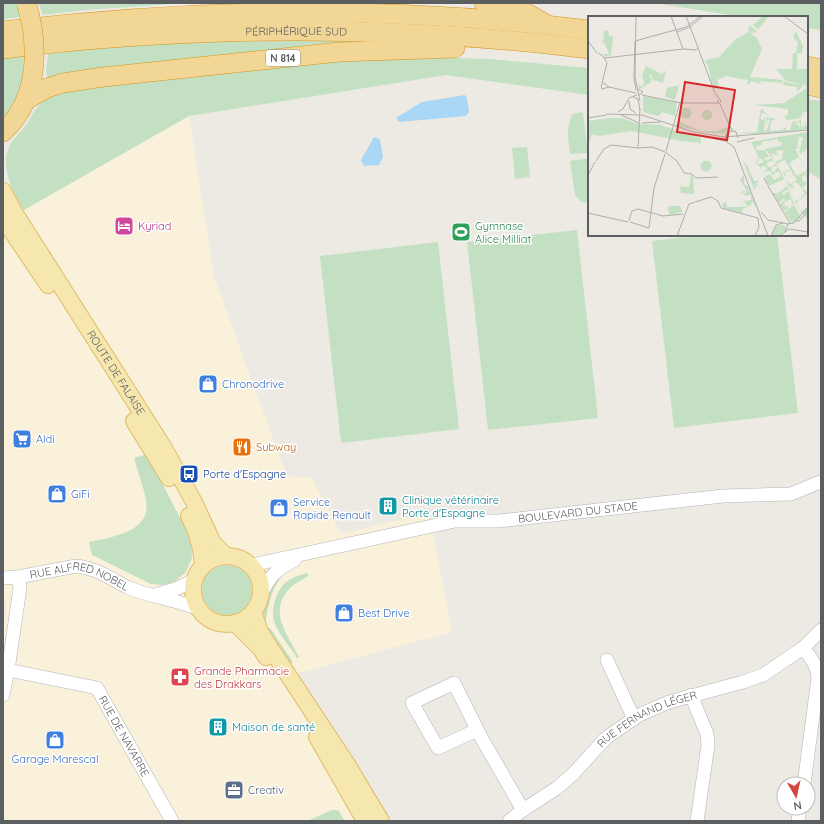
<svg xmlns="http://www.w3.org/2000/svg" width="824" height="824" font-family="Quicksand,sans-serif">
<rect width="100%" height="100%" fill="#eceae3"/>
<path fill="#faf1db" d="M189,116L214,277L287,476L312,478L341,534L429,513L452,632L284,677L368,821H3V617H5L6,602L3,600V221Z"/>
<g fill="#c3e1c2">
<path d="M3,3H17L21,17L3,19Z"/>
<path d="M38,3H186L86,10L43,15Z"/>
<path d="M655,3H821V30L807,28V17H741Z"/>
<path d="M283,41H368L370,43L49,81L46,72L48,54C126,43 205,42 283,41Z"/>
<path d="M25,56V75L16,102L3,120V58Z"/>
<path d="M425,57L490,59L589,68V95L446,75L189,116L24,210C13,192 0,167 9,147C13,138 21,132 26,125C30,120 32,114 36,109C45,97 58,93 72,88L308,63Z"/>
<path d="M807,99L821,101V180L807,171Z"/>
<path d="M583,112L588,153L570,154C569,139 565,128 573,114Z"/>
<path d="M527,147L530,177L515,179L512,148Z"/>
<path d="M589,158V203L581,202L575,195L570,161Z"/>
<path d="M577,230L598,418L488,430L467,242Z"/>
<path d="M701,235H777L798,413L674,428L652,241Z"/>
<path d="M438,242L459,429L341,443L320,256Z"/>
<path d="M147,454L191,539L192,558L186,572L174,582L162,585L151,584L92,555L89,542C112,537 152,532 146,500C143,486 138,472 134,458Z"/>
<circle cx="227" cy="590" r="25"/>
<path d="M278,573L281,577C272,589 268,605 266,620L263,621L264,608L267,600L268,591Z"/>
<path d="M306,573L309,575C304,580 296,582 291,587C267,611 287,633 299,657L297,658C290,647 280,636 275,624C270,613 275,596 282,586C288,579 297,576 306,573Z"/>
<path d="M270,628L293,662L288,666L264,630Z"/>
<path d="M332,810H338L345,821H307Z"/>
</g>
<g fill="#aad7f5">
<path d="M465,95L467,98L469,112L466,116L399,122L396,118L422,102Z"/>
<path d="M374,137L380,139L383,157L379,165L364,166L361,160Z"/>
</g>
<g fill="none" stroke-linecap="round" stroke-linejoin="round">
<defs>
<g id="minor">
<path id="s1" d="M252,565L455,521H499L723,496L791,494L815,484L821,482"/>
<path id="s2" d="M3,578L18,577L76,566C96,568 110,578 127,587C144,595 163,597 181,603C187,605 192,607 198,608"/>
<path d="M262,592C271,575 278,568 295,560"/>
<path d="M155,595L178,588L194,580"/>
<path d="M607,660L634,719"/>
<path id="s3" d="M8,670L97,688L172,821"/>
<path d="M3,695L8,670L20,588L18,577"/>
<path d="M691,695L707,734L708,745L697,821"/>
<path d="M477,730L438,748L412,703L454,683L482,739L523,810"/>
<path d="M804,784L818,678C817,665 811,658 803,648L821,630"/>
<path id="s4" d="M509,821L523,810L557,788L573,774L606,738L639,715L669,702L743,682L763,675L803,648"/>
<path d="M798,821L800,808"/>
</g>
<g id="major">
<path id="s5" d="M3,191L14,212L164,448L194,502L213,543L225,555"/>
<path d="M3,218L48,285"/>
<path d="M134,421L169,478"/>
<path d="M189,516L196,531L201,549L203,565"/>
<circle cx="227" cy="590" r="34"/>
<path d="M253,612L260,632L267,643L348,766L381,821"/>
<path d="M235,623L261,649L266,657"/>
<path d="M317,737L365,821"/>
</g>
<g id="highway">
<path d="M484,3L516,7L544,23"/>
<path d="M3,31C197,8 395,5 589,30"/>
<path id="s6" d="M3,49C194,25 398,25 589,49"/>
<path d="M807,66L821,69"/>
<path d="M807,85L821,88"/>
<path d="M26,100L47,88L63,83L103,77L339,52L455,48"/>
<path d="M3,132C23,114 32,90 34,63"/>
</g>
</defs>
<use href="#minor" stroke="#b0b3b7" stroke-width="14"/>
<use href="#major" stroke="#e1ba67" stroke-width="18"/>
<use href="#highway" stroke="#d69419" stroke-width="20"/>
<use href="#minor" stroke="#fff" stroke-width="13"/>
<use href="#major" stroke="#f6e7af" stroke-width="16"/>
<use href="#highway" stroke="#f1d696" stroke-width="19"/>
<defs>
<path id="highway-bridge" d="M26,3C33,23 35,42 34,63"/>
</defs>
<use href="#highway-bridge" stroke="#d69419" stroke-width="20" stroke-linecap="butt"/>
<use href="#highway-bridge" stroke="#f1d696" stroke-width="19"/>
</g>
<defs>
<symbol id="hotel-square" viewBox="-11 -11 22 22"><rect x="-9" y="-9" width="18" height="18" rx="4" fill="#d1479c" stroke="#fff"/><path d="M-6-4.5h1.5V1H6V5H4.5V3h-9V5H-6ZM-4 0a1.8 1.8 0 1 1 3.6 0ZM.5 0V-2.5h3Q6-2.5 6 0Z" fill="#fff"/></symbol>
<symbol id="stadium-square" viewBox="-11 -11 22 22"><rect x="-9" y="-9" width="18" height="18" rx="4" fill="#2e9e5b" stroke="#fff"/><path d="M0-5a6.5 5 0 1 0 0 10a6.5 5 0 1 0 0-10ZM-3.5-1.8h7v3.6h-7Z" fill="#fff"/></symbol>
<symbol id="shop-square" viewBox="-11 -11 22 22"><rect x="-9" y="-9" width="18" height="18" rx="4" fill="#3f7fe0" stroke="#fff"/><path d="M-5-2.5h2.3a2.7 3.5 0 0 1 5.4 0H5L5.5 6h-11ZM-1.5-2.5h3a1.5 2.3 0 0 0-3 0Z" fill="#fff"/></symbol>
<symbol id="supermarket-square" viewBox="-11 -11 22 22"><rect x="-9" y="-9" width="18" height="18" rx="4" fill="#3f7fe0" stroke="#fff"/><path d="M-6-5.5h2.5l.6 2H6L4.5 2H-2.5L-4.4-4H-6ZM-1.5 3.2a1.3 1.3 0 1 0 .1 0ZM3 3.2a1.3 1.3 0 1 0 .1 0Z" fill="#fff"/></symbol>
<symbol id="restaurant-square" viewBox="-11 -11 22 22"><rect x="-9" y="-9" width="18" height="18" rx="4" fill="#e8710a" stroke="#fff"/><path d="M-5-6h1v4h1v-4h1v4h1v-4h1v5L-1.5 .5V6h-2V.5L-5-1ZM5-6V6H3V1.5H1.5Q1.5-4 5-6Z" fill="#fff"/></symbol>
<symbol id="bus-square" viewBox="-11 -11 22 22"><rect x="-9" y="-9" width="18" height="18" rx="4" fill="#1a4fb4" stroke="#fff"/><path d="M-5-6H5V4H4V6H2V4H-2V6H-4V4H-5ZM-3.5-4V0h7V-4ZM-3.5 1.2v1.5H-2V1.2ZM2 1.2v1.5H3.5V1.2Z" fill="#fff"/></symbol>
<symbol id="building-square" viewBox="-11 -11 22 22"><rect x="-9" y="-9" width="18" height="18" rx="4" fill="#0f9aa8" stroke="#fff"/><path d="M-4-6H4V6H1V3H-1V6H-4ZM-2.5-4.3h1.7v1.8h-1.7ZM.8-4.3h1.7v1.8H.8ZM-2.5-1h1.7V.8h-1.7ZM.8-1h1.7V.8H.8Z" fill="#fff"/></symbol>
<symbol id="pharmacy-square" viewBox="-11 -11 22 22"><rect x="-9" y="-9" width="18" height="18" rx="4" fill="#e0444e" stroke="#fff"/><path d="M-2-6h4v4h4v4h-4v4h-4v-4h-4v-4h4Z" fill="#fff"/></symbol>
<symbol id="office-square" viewBox="-11 -11 22 22"><rect x="-9" y="-9" width="18" height="18" rx="4" fill="#5c6f8a" stroke="#fff"/><path d="M-6-3h4V-5.5h4V-3h4V5H-6ZM-1-4.5V-3h2v-1.5ZM-6 0V1H6V0Z" fill="#fff"/></symbol>
</defs>
<g fill-rule="evenodd">
<use href="#hotel-square" x="113" y="215" width="22" height="22"/>
<use href="#stadium-square" x="450" y="221" width="22" height="22"/>
<use href="#shop-square" x="197" y="373" width="22" height="22"/>
<use href="#supermarket-square" x="11" y="428" width="22" height="22"/>
<use href="#restaurant-square" x="231" y="436" width="22" height="22"/>
<use href="#bus-square" x="178" y="463" width="22" height="22"/>
<use href="#shop-square" x="46" y="483" width="22" height="22"/>
<use href="#building-square" x="377" y="495" width="22" height="22"/>
<use href="#shop-square" x="268" y="497" width="22" height="22"/>
<use href="#shop-square" x="333" y="602" width="22" height="22"/>
<use href="#pharmacy-square" x="169" y="666" width="22" height="22"/>
<use href="#building-square" x="207" y="716" width="22" height="22"/>
<use href="#shop-square" x="44" y="729" width="22" height="22"/>
<use href="#office-square" x="223" y="779" width="22" height="22"/>
</g>
<g text-anchor="middle" stroke-width="3" stroke-linejoin="round" paint-order="stroke">
<rect fill="#fff" stroke="#8c8f91" stroke-width="1" x="266" y="50" width="34" height="16" rx="3"/>
<g font-size="10" font-weight="bold" fill="#5b5f62">
<text x="283" y="62">N 814</text>
</g>
<g font-size="11" fill="#5b5f62" stroke="#fff">
<text dy="4" stroke="none"><textPath href="#s6" startOffset="294">PÉRIPHÉRIQUE SUD</textPath></text>
<text dy="4" stroke="none"><textPath href="#s5" startOffset="214">ROUTE DE FALAISE</textPath></text>
<text dy="4" stroke="none"><textPath href="#s1" startOffset="331">BOULEVARD DU STADE</textPath></text>
<text dy="4" stroke="none"><textPath href="#s2" startOffset="79">RUE ALFRED NOBEL</textPath></text>
<text dy="4" stroke="none"><textPath href="#s4" startOffset="174">RUE FERNAND LÉGER</textPath></text>
<text dy="4" stroke="none"><textPath href="#s3" startOffset="146">RUE DE NAVARRE</textPath></text>
</g>
<g font-size="11" fill="#b23c85" stroke="#fff" text-anchor="start">
<text x="138" y="230">Kyriad</text>
</g>
<g font-size="11" fill="#27864d" stroke="#fff" text-anchor="start">
<text x="475" y="230">Gymnase<tspan x="475" dy="13">Alice Milliat</tspan></text>
</g>
<g font-size="11" fill="#366cbe" stroke="#fff" text-anchor="start">
<text x="222" y="388">Chronodrive</text>
<text x="36" y="443">Aldi</text>
<text x="71" y="498">GiFi</text>
<text x="293" y="506">Service<tspan x="293" dy="13">Rapide Renault</tspan></text>
<text x="358" y="617">Best Drive</text>
<text x="55" y="763" text-anchor="middle">Garage Marescal</text>
</g>
<g font-size="11" fill="#c56008" stroke="#fff" text-anchor="start">
<text x="256" y="451">Subway</text>
</g>
<g font-size="11" fill="#164399" stroke="#fff" text-anchor="start">
<text x="203" y="478">Porte d'Espagne</text>
</g>
<g font-size="11" fill="#0d838f" stroke="#fff" text-anchor="start">
<text x="402" y="504">Clinique vétérinaire<tspan x="402" dy="13">Porte d'Espagne</tspan></text>
<text x="232" y="731">Maison de santé</text>
</g>
<g font-size="11" fill="#be3a42" stroke="#fff" text-anchor="start">
<text x="194" y="675">Grande Pharmacie<tspan x="194" dy="13">des Drakkars</tspan></text>
</g>
<g font-size="11" fill="#4e5e75" stroke="#fff" text-anchor="start">
<text x="248" y="794">Creativ</text>
</g>
</g>
<g transform="translate(588 16)">
<rect width="220" height="220" fill="#eceae3"/>
<path d="M175,0H181L170,14L165,9ZM163,10L169,16L162,17L169,22L174,33L162,61L195,64L194,67L172,65L173,68L163,65L161,69L159,68L160,64L138,60L129,64L131,70L126,71L122,63L123,62L119,47L116,45L131,41L148,23L161,16L160,12ZM20,14L21,20L28,21H25L23,39L17,41L15,38H21L17,28L13,25H15L16,15ZM208,15L215,30L214,37H209V53H220V98L218,95L216,96L212,102L201,104H199L196,101L199,98L200,102V93L165,89L196,87L219,72L216,68L209,76V71L195,69L196,65L200,67L214,68L198,65L188,53H204L205,37H208L210,27L205,21ZM58,50L74,58L78,54L75,67L65,64L64,60L61,58V61L64,62L62,67L51,73L50,69L55,70L56,66L54,59ZM91,69L87,84L77,81L79,72ZM55,80L89,86L87,100L74,96L71,100L55,96ZM92.5 97a5.5 5.5 0 1 1 11 0a5.5 5.5 0 1 1-11 0ZM173,92L179,98L177,100L178,97H174L172,102L175,104L177,101L176,114L178,116L182,104L180,103L177,111L179,101L188,103L183,105L182,115L193,114L194,110V114L198,111V114H202L205,104V106L211,105L206,110L209,108L212,112L211,104L213,103V111L217,110L215,103L220,113L169,118L150,117L143,113L141,109L150,117L169,116ZM114 99a5 5 0 1 1 10 0a5 5 0 1 1-10 0ZM20,102H34L50,108L72,109L113,122V127L93,125L44,115L11,120L4,118L0,129V105ZM90,105L113,115H129L140,111V114L136,118L114,116L87,109ZM220,116V137L219,133L212,138L211,137L215,121H211L209,130L211,132L207,133L218,153L211,141L201,147L209,160L219,154L220,155L214,158L218,157L220,162L217,159L214,161L215,166H220L214,172L220,177L208,187L213,196L220,190V203L213,197L206,184L209,185L217,178L212,170L203,175L212,170L208,166L203,168L206,171L204,173L201,169L202,174L198,165L202,168L209,164L206,159L198,164L205,159L203,154L197,157V161L195,157L202,153L201,150L199,148L196,150L199,148L197,144L190,147L191,150L187,146L194,143L195,134L187,135L191,140L183,137L187,145L177,133L193,130L194,126H190V123L174,126V129L168,130L169,134H177L181,141L176,142L178,145L183,142L186,146L182,145L178,148L182,152L188,147L189,150L184,151L187,155L190,150L196,163L181,170L176,158L178,160L182,158L186,164L193,160L191,155L188,157L184,151L183,155L188,157L185,159L182,155L175,157L179,153L177,150L173,151L174,155L170,148L176,146L173,142L169,147L173,139L169,143V147L170,151L168,147V144L170,140L163,126ZM112.5 150a5.5 5.5 0 1 1 11 0a5.5 5.5 0 1 1-11 0ZM155,145L160,151L166,165H171L165,170L172,167L166,173ZM103,158L105,160L106,178L93,177L92,170L101,171ZM156,158V168L160,170L169,192L164,186L163,189L155,193L154,197L135,192L134,189L138,185L139,191H154L155,186V191L160,190L156,185L163,184V180L155,179L161,173L153,178V176L158,174L152,164ZM199,170L201,173L194,176L195,179L201,175L206,188L204,189L203,183L197,186L195,190L198,189L197,192L200,190L201,192L197,195L191,188L197,185L196,182L191,187L187,181L193,178L186,180L184,177H190ZM206,189L213,201L204,207L197,196ZM80,190H92L95,196L81,199ZM196,209L198,212L196,216L191,220H183L188,210Z" fill="#c3e1c2"/>
<path fill="none" stroke="#aeaeab" stroke-width="1" d="M48,0L47,61L52,85M83,0L95,33M98,0L127,77L133,85L131,88L129,86L131,84M196,0L220,18M89,16L102,11L115,0M0,25L9,37M10,37L15,40L19,47L14,67M17,42L95,33L108,34L110,32M21,71L14,73L13,69L16,67L21,71L48,77M50,73L55,76L50,80M48,74L46,61L47,25L98,11L113,0M54,79L93,87H129M45,81L50,83L52,94M41,85L42,93L48,97M132,88L144,115M30,96L35,93L41,82L49,79M18,98L54,99L106,116L136,121L220,114M33,99L51,107M0,102L18,99M54,107L73,106M114,120L137,125L146,131L180,220M137,123L138,118L143,115L148,116L150,122M149,126L166,122M50,132L64,131L77,136L89,145L96,157M78,135L92,86M8,145L16,133L23,129L50,132L52,92M96,157L104,158L108,162L130,161M0,159L7,146M179,167L176,162L180,169M180,170L202,207M173,196L180,204L200,208M0,197L40,206M41,205L44,195L50,193L75,200L95,198M207,205H211L220,195M42,206L61,212L66,172L77,138M197,216L200,208L206,207L220,191M89,220L101,188L123,181L130,185L133,192L170,202L171,211L167,220M183,220L188,209L195,207M192,220L201,213L220,216"/>
<path fill="#d62828" fill-opacity="0.15" stroke="#d62828" stroke-width="2" d="M97,66L147,74L139,124L89,116Z"/>
<rect width="220" height="220" fill="none" stroke="#5b5f62" stroke-width="2"/>
</g>
<rect width="824" height="824" fill="none" stroke="#5b5f62" stroke-width="8"/>
<g transform="translate(796 796) rotate(171)"><circle r="19" fill="#ffffff" stroke="#bdbfc0"/>
<path d="M0-3L7 15L0 10L-7 15Z" fill="#d54640"/>
<text y="-6" font-size="11" font-weight="bold" text-anchor="middle" fill="#5b5f62">N</text>
</g>
</svg>
